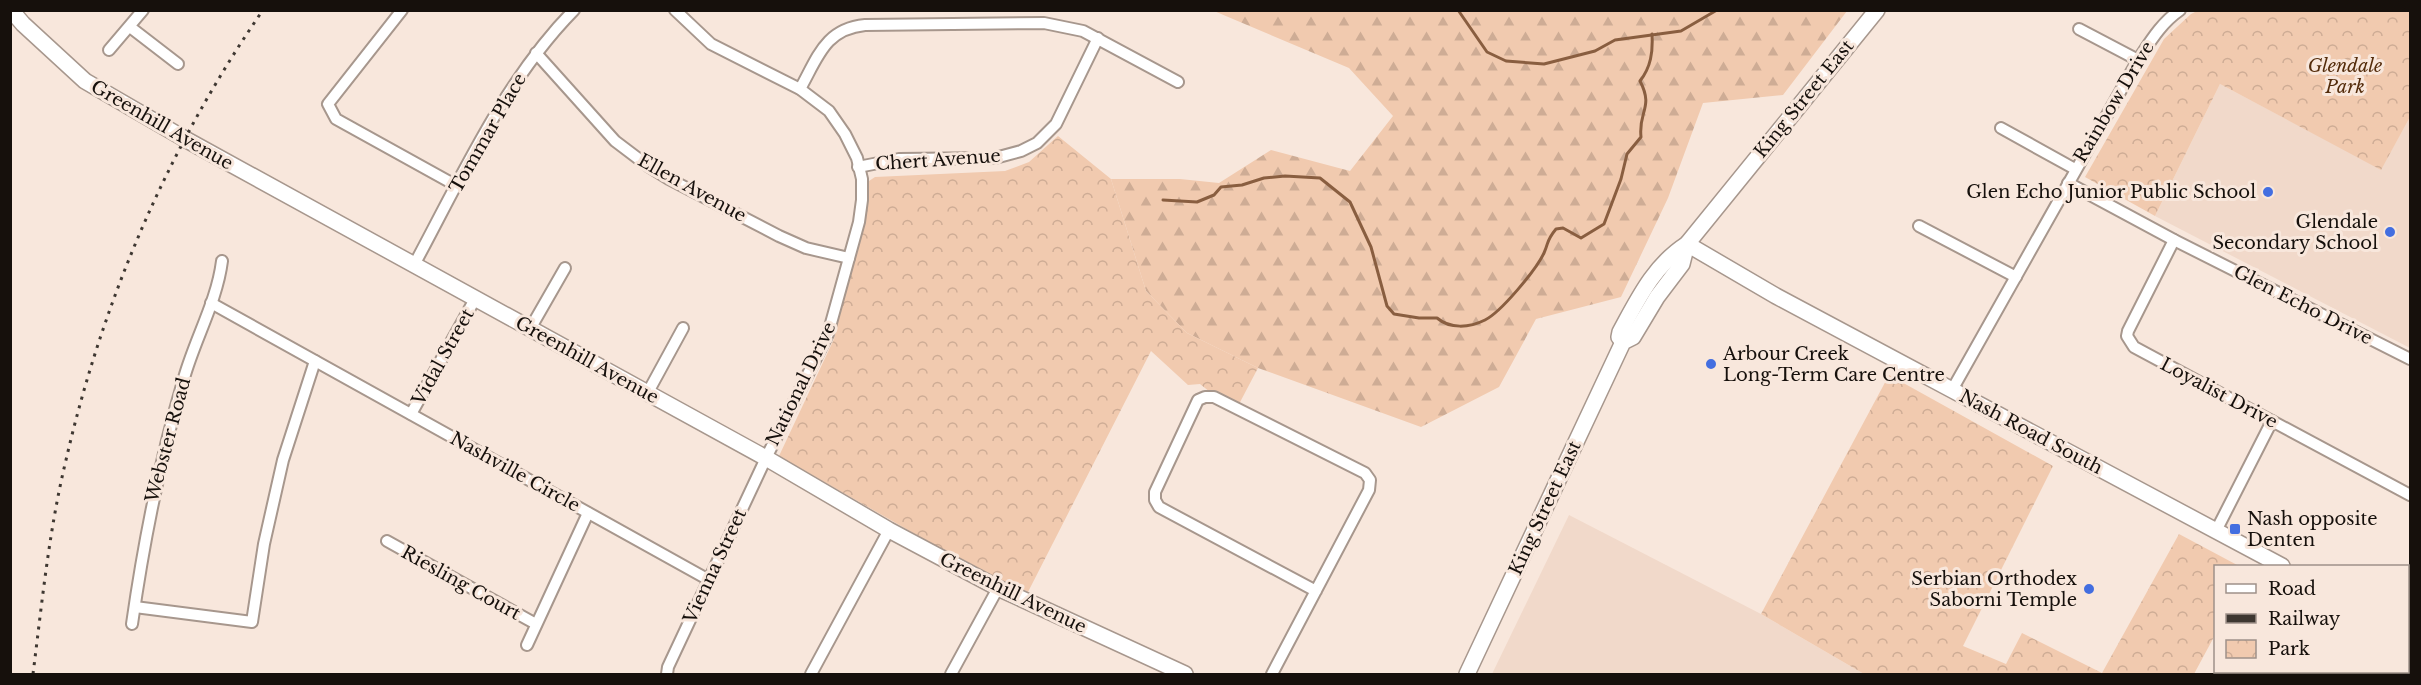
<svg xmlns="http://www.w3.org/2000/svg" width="2421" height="685" font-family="'Libre Baskerville',serif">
<defs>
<pattern id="forest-firs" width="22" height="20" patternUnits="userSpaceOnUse" patternTransform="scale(1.5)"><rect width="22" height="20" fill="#f1caaf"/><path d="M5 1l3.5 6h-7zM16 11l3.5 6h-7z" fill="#ceac95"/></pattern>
<pattern id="park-crowns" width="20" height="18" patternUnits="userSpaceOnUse" patternTransform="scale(1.5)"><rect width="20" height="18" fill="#f1caaf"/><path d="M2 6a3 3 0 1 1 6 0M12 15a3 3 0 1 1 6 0" fill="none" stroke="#ceac95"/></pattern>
</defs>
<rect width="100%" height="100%" fill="#f8e7dc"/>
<g fill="#f1d9ca">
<path d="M2220,84L2381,169L2410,117V348L2155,216Z"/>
<path d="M1569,515L1761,614L1864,674H1492Z"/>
</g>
<path fill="url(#forest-firs)" d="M1214,11H1847L1783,95L1703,103L1668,198L1621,297L1536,319L1499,387L1421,427L1258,368L1187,333L1146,291L1111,179H1180L1219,183L1271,150L1350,171L1393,116L1349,68Z"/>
<g fill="url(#park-crowns)">
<path d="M2197,11H2410V117L2381,170L2220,84L2155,216L2085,177L2164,39L2191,14Z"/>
<path d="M1058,136L1111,179L1146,291L1187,333L1258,368L1238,406L1215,396L1200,384L1188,385L1151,351L1028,592L990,577L779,456L834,339L863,210V185L875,177L1005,171L1029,162Z"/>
<path d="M1889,375L2053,466L1963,646L2006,664L2022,633L2102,673L2179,534L2239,566H2216L2215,635L2194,674H1864L1761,614Z"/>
</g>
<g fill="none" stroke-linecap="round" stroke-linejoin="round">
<g stroke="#895e40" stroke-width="3">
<path d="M1458,10L1487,52L1506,61L1544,64L1595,51L1615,40L1681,31L1717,10"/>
<path d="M1163,200L1197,202L1214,195L1221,187L1242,185L1264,178L1285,176L1320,178L1350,202L1371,247L1387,306L1394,314L1419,318H1437C1450,329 1469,328 1485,320C1501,312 1536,270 1544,253C1549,242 1546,241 1556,229L1563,228L1581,238L1604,224L1621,179L1627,154L1641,137C1638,111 1654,108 1640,81C1651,67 1653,52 1652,34"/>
</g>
<defs>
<g id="street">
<path d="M402,10L328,104L336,119L457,186"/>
<path d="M130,27L178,64"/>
<path d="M2079,29L2138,60"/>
<path d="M109,50L143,10"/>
<path d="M536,53L615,141L648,166L669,179L779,236L806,248L849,258"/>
<path d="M800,89C818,57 825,29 865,25L1044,23L1083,31L1178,82"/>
<path d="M2001,128L2075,169"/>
<path d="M858,167L899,159L995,158L1021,151L1037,143L1056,124L1098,38"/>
<path d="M2068,183L2174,240L2410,359"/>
<path d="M1919,226L2016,277"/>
<path d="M2174,240L2128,331L2127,336L2134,347L2410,495"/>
<path d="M414,265C461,178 504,81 574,10"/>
<path d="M211,303L709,580"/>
<path d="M530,329L565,268"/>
<path d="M1952,390L2138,60C2150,42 2161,23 2180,10"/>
<path d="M647,394L683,328"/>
<path d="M411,414L475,299"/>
<path d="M2216,531L2272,421"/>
<path d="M387,541L536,624"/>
<path d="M135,607L252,622L264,544L283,460L315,361"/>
<path d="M132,624C144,540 160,459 184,378C195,339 217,301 222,261"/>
<path d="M527,645L588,513"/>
<path d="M667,674L668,667L766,458L828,334L859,222L862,200V179L857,158L845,134L829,111L800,89L711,44L675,10"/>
<path d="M811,674L889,530"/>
<path d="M951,674L998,588"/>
<path d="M1272,674L1369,490L1370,480L1365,473L1214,397H1205L1198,400L1155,492V500L1159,507L1316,591"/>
</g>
<g id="secondary">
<path d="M11,10L23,24L85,81L185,139L766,458L889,530L998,588L1185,674"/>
<path d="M1687,244L1776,296L2282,566"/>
<path d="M1623,342L1619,337L1620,332C1638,299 1654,265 1687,244L1877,10"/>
<path d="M2408,634L2410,636"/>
<path d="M1467,674L1623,342L1633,337L1657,297L1682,264L1687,244"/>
</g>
</defs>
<use href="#street" stroke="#a7978d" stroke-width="14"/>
<use href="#secondary" stroke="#a7978d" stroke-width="18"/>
<use href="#street" stroke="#fff" stroke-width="10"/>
<use href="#secondary" stroke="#fff" stroke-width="15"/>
<path stroke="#3e3731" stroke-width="3" stroke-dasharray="3 6" stroke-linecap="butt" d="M33,674C42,603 49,530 66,460C103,299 169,146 263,10"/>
</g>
<g fill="#436ee0" stroke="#f8e7dc" stroke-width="2">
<circle cx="2268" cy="192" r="6"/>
<circle cx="2390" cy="232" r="6"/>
<circle cx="1711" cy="364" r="6"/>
<rect x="2229" y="523" width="12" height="12" rx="3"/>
<circle cx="2089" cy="589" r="6"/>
</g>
<g text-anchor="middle" stroke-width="6" stroke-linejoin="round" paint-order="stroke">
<g font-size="18" font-style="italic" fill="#542c0b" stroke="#f8e7dc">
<text x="2345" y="72">Glendale<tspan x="2345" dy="21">Park</tspan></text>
</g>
<g font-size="18" fill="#16100c" stroke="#f8e7dc">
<text transform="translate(1804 99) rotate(-51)" y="6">King Street East</text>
<text transform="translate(2114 102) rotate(-59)" y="6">Rainbow Drive</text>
<text transform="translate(162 125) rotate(30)" y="6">Greenhill Avenue</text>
<text transform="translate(488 133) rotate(-60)" y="6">Tommar Place</text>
<text transform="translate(938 160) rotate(-4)" y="6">Chert Avenue</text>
<text transform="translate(692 188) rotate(29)" y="6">Ellen Avenue</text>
<text transform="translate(2303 305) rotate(27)" y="6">Glen Echo Drive</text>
<text transform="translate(443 357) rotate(-61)" y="6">Vidal Street</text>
<text transform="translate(587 360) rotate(29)" y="6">Greenhill Avenue</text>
<text transform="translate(801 384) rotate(-64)" y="6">National Drive</text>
<text transform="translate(2219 393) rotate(28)" y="6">Loyalist Drive</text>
<text transform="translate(2031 432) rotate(28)" y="6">Nash Road South</text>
<text transform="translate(168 440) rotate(-75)" y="6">Webster Road</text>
<text transform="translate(515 472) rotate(29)" y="6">Nashville Circle</text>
<text transform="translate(1545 508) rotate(-65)" y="6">King Street East</text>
<text transform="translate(715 566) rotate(-65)" y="6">Vienna Street</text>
<text transform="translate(461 583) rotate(29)" y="6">Riesling Court</text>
<text transform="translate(1013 593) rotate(26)" y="6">Greenhill Avenue</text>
</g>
<g font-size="18" fill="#16100c" stroke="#f8e7dc" text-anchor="end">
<text x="2256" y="198">Glen Echo Junior Public School</text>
<text x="2378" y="228">Glendale<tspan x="2378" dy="21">Secondary School</tspan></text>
<text x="1723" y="360" text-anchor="start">Arbour Creek<tspan x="1723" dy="21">Long-Term Care Centre</tspan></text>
<text x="2247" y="525" text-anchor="start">Nash opposite<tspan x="2247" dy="21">Denten</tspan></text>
<text x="2077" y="585">Serbian Orthodex<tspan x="2077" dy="21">Saborni Temple</tspan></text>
</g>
</g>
<rect width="2421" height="685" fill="none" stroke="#16100c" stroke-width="24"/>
<rect x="2214" y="565" width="195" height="108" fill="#f8e7dc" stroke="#9e9189" stroke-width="1.5"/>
<rect x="2226" y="584" width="30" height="9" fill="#ffffff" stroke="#9e9189" stroke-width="1.5"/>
<text x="2268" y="595" font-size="18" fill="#16100c">Road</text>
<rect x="2226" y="614" width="30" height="9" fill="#3e3731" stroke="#9e9189" stroke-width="1.5"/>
<text x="2268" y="625" font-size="18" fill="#16100c">Railway</text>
<rect x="2226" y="640" width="30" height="18" fill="url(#park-crowns)" stroke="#9e9189" stroke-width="1.5"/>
<text x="2268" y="655" font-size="18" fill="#16100c">Park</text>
</svg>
